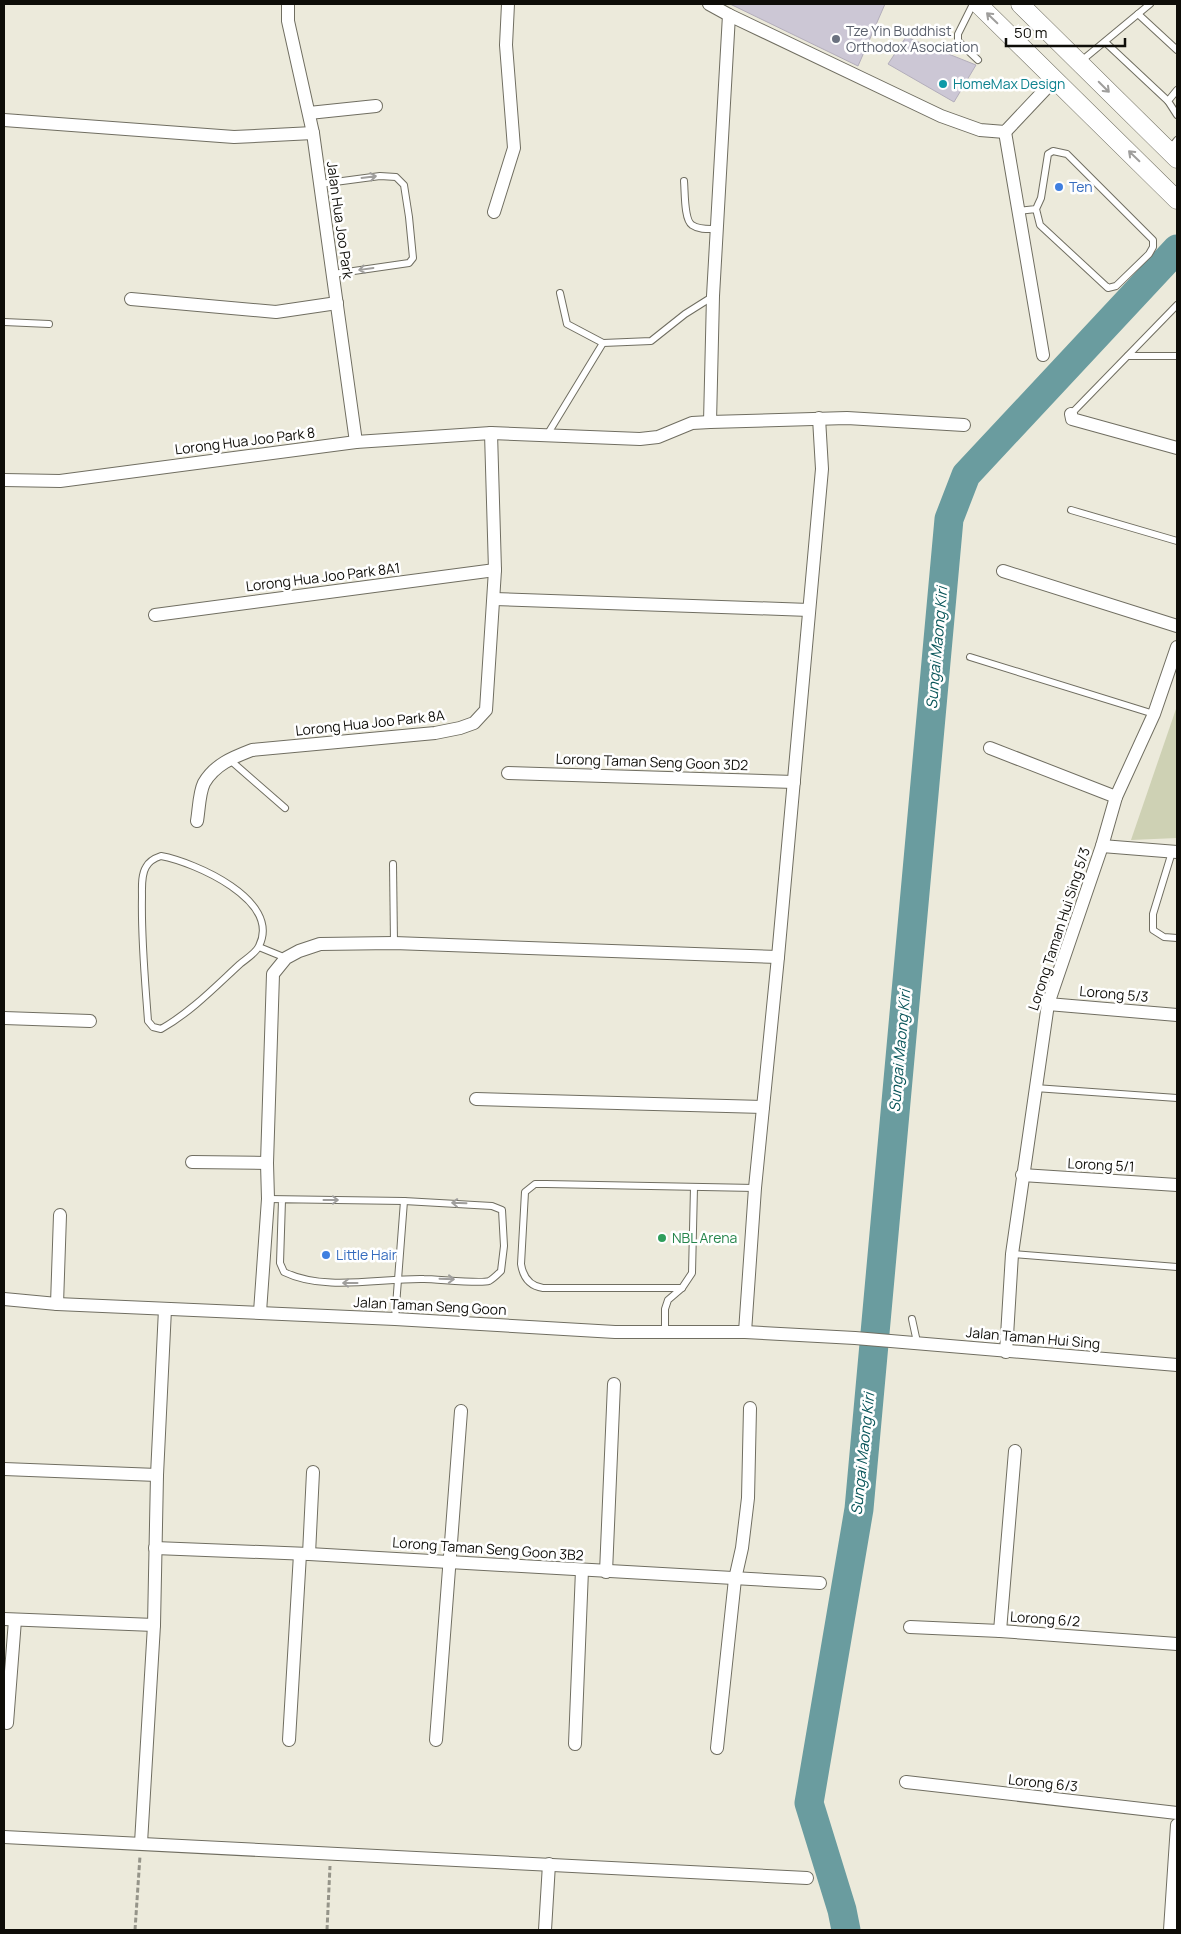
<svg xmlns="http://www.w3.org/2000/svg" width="1181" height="1934" font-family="Manrope,sans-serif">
<rect width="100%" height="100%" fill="#eceadb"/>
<path fill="#ced1b4" d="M1177,706V838L1131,840Z"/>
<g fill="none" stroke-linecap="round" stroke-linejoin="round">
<path stroke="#6a9c9f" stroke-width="29" d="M846,1930L842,1910L809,1803L859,1509L949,519L966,475L1177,249"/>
</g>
<g fill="#ccc7d5" stroke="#b3aebb">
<path d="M730,4H885L858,66Z"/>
<path d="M906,37L976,65L954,102L888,64Z"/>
</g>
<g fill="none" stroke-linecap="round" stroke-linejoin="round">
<defs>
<g id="lane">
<path d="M973,4L958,34V41L978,60"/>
<path d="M1138,14L1177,50"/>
<path d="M1105,42L1168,101"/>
<path d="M1080,62L1150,4"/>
<path d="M1177,90L1168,101L1177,115"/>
<path d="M1169,150L1177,140"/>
<path d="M684,181C685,192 684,220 692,225C699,230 709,229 717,229"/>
<path d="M320,184L380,176L396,177L404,185L409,217L413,258L409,263L333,274"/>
<path d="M1018,211L1036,209L1041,198L1048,154L1053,151L1067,154L1153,240V247L1149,254L1116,286L1108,288L1040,225L1036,209"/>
<path d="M560,293L567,324L603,343"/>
<path d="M4,322L49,324"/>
<path d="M1128,356H1177"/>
<path d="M1071,414L1177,305"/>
<path d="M547,435L603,343L651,341L685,314L712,297"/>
<path d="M1071,510L1177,541"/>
<path d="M970,657L1154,714"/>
<path d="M230,760L285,808"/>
<path d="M1172,852L1153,914V930L1164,937L1177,938"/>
<path d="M161,856C194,862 282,900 259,946C256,953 246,959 240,964C215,987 191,1012 161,1029L153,1027L148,1021C145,979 141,938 142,897C142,888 141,875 146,867C149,861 155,858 161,856Z"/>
<path d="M393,864L394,943"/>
<path d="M259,947L286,958"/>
<path d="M1035,1088L1177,1098"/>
<path d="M268,1199L404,1201L492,1206L502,1210L504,1246L501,1271C498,1274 493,1279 489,1281C480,1284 437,1279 424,1279C380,1278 325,1292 284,1272L280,1263L282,1200"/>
<path d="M1012,1254L1177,1267"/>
<path d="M682,1288H543C529,1286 523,1277 521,1264L525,1192L535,1184H546L755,1188"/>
<path d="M395,1319L404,1201"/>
<path d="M912,1319L917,1342"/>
<path d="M665,1331V1309L668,1300L682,1288L692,1273L694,1187"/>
</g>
<g id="street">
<path d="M288,4V21L313,133L356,442"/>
<path d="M709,4L729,15L941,116L980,130L1005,132L1055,79"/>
<path d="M309,113L376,106"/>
<path d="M4,120L234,137L313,133"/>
<path d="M1005,132L1043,355"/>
<path d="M494,212L514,148L506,45L508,4"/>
<path d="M131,299L276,312L337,303"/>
<path d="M1071,414L1072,419L1177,448"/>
<path d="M710,422L713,296L729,15"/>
<path d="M4,480L60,481L356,442L491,433L640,439L658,437L692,423L710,422L847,418L964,425"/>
<path d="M1003,571L1177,626"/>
<path d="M494,599L809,610"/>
<path d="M155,615L495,570"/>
<path d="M990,748L1116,797"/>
<path d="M508,773L794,782"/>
<path d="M197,821C199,810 199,793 204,783C215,764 234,757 252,750L435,733L460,728L474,723L486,710L495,570L491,433"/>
<path d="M1102,846L1177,852"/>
<path d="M1048,1004L1177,1015"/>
<path d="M4,1018L90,1021"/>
<path d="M476,1099L763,1107"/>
<path d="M192,1162L267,1163"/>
<path d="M1022,1175L1177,1185"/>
<path d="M4,1299L57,1304L395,1319L615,1332H745L855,1338L1177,1365"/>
<path d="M57,1304L60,1215"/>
<path d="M260,1312L268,1199L267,1163L273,974L286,958L299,951L320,944L394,943L778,957"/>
<path d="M745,1332L755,1188L778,957L822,469L819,418"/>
<path d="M1006,1352L1012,1254L1048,1004L1102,846L1116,797L1154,714L1177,647"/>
<path d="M4,1469L157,1475"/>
<path d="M155,1548L309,1554L820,1583"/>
<path d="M309,1554L313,1472"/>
<path d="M606,1572L614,1384"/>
<path d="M4,1619L154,1625"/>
<path d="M910,1627L1000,1631L1177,1644"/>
<path d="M1000,1631L1015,1451"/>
<path d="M7,1723L15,1620"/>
<path d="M289,1740L300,1554"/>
<path d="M436,1740L461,1411"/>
<path d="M575,1744L582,1570"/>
<path d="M717,1748L735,1579L742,1548L748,1498L750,1408"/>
<path d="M906,1782L1177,1813"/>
<path d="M4,1837L807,1878"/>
<path d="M141,1843L154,1625L157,1475L165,1309"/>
<path d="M545,1930L549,1864"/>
<path d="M1170,1930L1177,1825"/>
</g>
<g id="secondary">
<path d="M978,4L1177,200"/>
<path d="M1020,4L1177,159"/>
</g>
</defs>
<use href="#lane" stroke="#706e61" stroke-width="8"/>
<use href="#street" stroke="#706e61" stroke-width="14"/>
<use href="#secondary" stroke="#706e61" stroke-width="19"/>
<g stroke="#959489" stroke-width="3" stroke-dasharray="5 2.5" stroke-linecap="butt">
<path d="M135,1930L140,1856"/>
<path d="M327,1930L330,1866"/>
</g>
<use href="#lane" stroke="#fff" stroke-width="6"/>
<use href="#street" stroke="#fff" stroke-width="12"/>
<use href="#secondary" stroke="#fff" stroke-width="18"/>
</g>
<defs><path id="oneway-shaft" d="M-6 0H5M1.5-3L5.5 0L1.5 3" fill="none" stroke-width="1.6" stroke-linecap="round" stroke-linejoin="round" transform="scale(1.25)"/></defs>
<g stroke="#9f9e9c">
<use href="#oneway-shaft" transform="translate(992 18) rotate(-136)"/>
<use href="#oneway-shaft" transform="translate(1104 87) rotate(45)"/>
<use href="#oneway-shaft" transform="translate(1134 156) rotate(-136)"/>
<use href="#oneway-shaft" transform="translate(369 177) rotate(-7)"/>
<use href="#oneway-shaft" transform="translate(366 269) rotate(172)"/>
<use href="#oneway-shaft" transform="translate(331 1200)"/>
<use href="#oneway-shaft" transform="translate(459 1203) rotate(-178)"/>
<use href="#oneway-shaft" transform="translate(447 1279) rotate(2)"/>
<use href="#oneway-shaft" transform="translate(350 1283) rotate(180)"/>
</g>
<circle fill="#6b7280" stroke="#fff" stroke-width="2" cx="836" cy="39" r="5"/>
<circle fill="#0f9aa8" stroke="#fff" stroke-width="2" cx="943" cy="84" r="5"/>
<g fill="#3f7fe0" stroke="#fff" stroke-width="2">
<circle cx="1059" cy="187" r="5"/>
<circle cx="326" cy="1255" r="5"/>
</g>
<circle fill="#2e9e5b" stroke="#fff" stroke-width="2" cx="662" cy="1238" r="5"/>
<g text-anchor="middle" stroke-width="5" stroke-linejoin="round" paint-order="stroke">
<g font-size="14" fill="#5b616d" stroke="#fff" text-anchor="start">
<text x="846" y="36">Tze Yin Buddhist<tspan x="846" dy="16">Orthodox Asociation</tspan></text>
</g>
<g font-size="14" fill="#0d838f" stroke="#fff" text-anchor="start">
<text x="953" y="89">HomeMax Design</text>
</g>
<g font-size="14" fill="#366cbe" stroke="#fff" text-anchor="start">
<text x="1069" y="192">Ten</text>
<text x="336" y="1260">Little Hair</text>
</g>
<g font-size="14" fill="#0e0d08" stroke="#fff">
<text transform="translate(340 220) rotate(82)" y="5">Jalan Hua Joo Park</text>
<text transform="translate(245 441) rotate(-7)" y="5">Lorong Hua Joo Park 8</text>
<text transform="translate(323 577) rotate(-7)" y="5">Lorong Hua Joo Park 8A1</text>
<text transform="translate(370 723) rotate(-6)" y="5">Lorong Hua Joo Park 8A</text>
<text transform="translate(652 762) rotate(2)" y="5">Lorong Taman Seng Goon 3D2</text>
<text transform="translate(1059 929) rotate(-72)" y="5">Lorong Taman Hui Sing 5/3</text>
<text transform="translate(1114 994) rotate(5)" y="5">Lorong 5/3</text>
<text transform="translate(1101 1165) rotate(3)" y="5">Lorong 5/1</text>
<text transform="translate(430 1306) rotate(3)" y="5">Jalan Taman Seng Goon</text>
<text transform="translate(1033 1338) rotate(5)" y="5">Jalan Taman Hui Sing</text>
<text transform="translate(488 1549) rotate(4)" y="5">Lorong Taman Seng Goon 3B2</text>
<text transform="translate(1045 1619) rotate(4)" y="5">Lorong 6/2</text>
<text transform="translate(1043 1783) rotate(6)" y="5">Lorong 6/3</text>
</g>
<g font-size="14" fill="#27864d" stroke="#fff" text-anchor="start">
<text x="672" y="1243">NBL Arena</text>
</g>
<g font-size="15" font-style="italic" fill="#085559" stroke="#fff">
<text transform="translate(937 648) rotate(-85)" y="5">Sungai Maong Kiri</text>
<text transform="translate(900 1051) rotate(-85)" y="5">Sungai Maong Kiri</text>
<text transform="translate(863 1454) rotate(-84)" y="5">Sungai Maong Kiri</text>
</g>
</g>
<rect width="1181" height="1934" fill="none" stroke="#0e0d08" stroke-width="10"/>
<path d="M1006 38v8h119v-8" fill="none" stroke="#0e0d08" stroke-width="2.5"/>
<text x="1014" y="38" font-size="15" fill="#0e0d08" stroke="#ffffff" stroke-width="4" paint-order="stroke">50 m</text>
</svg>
